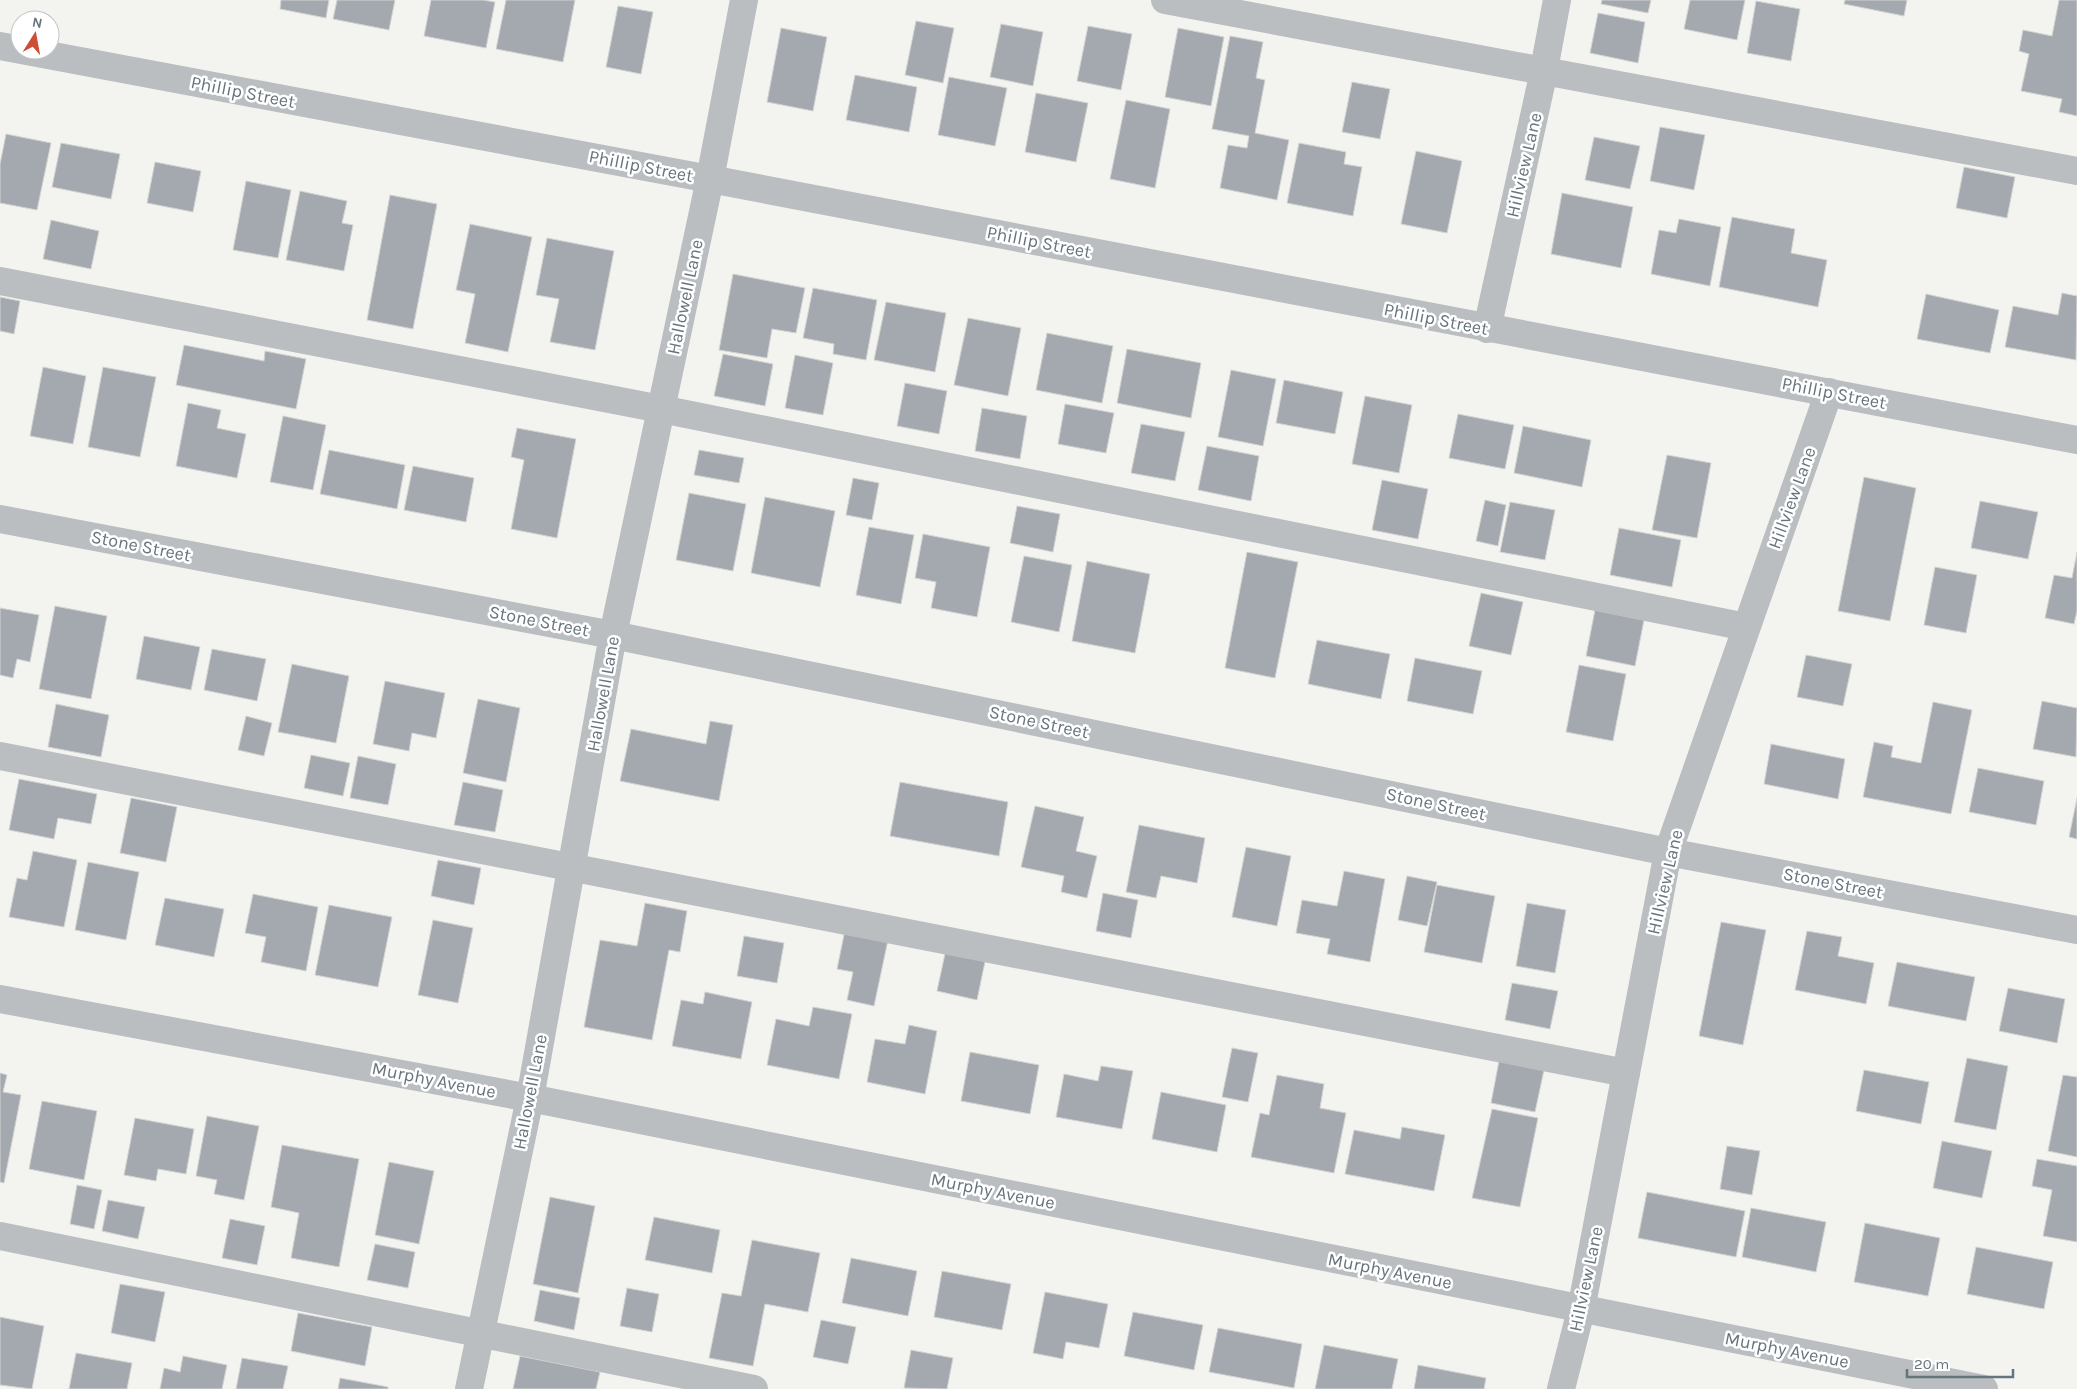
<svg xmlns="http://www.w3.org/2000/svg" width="2077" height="1389" font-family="Karla,sans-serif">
<rect width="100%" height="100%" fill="#f3f3f0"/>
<g fill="#a3a9ae" stroke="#d4d4d2">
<path d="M281,0H329L326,18L280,9Z"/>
<path d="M337,0H395L389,30L333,19Z"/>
<path d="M431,0H483L495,2L486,48L424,36Z"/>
<path d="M506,0H575L563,62L496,49Z"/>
<path d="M1602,0H1651L1648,13L1601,4Z"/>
<path d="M1690,0H1745L1737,40L1684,29Z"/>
<path d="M1845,0H1907L1904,16L1844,4Z"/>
<path d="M2059,0H2077V116L2059,112L2062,99L2021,91L2029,54L2019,51L2023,30L2052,36Z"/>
<path d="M1756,1L1800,9L1791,61L1747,53Z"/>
<path d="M618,6L653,12L641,74L606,67Z"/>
<path d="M1598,13L1645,22L1638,63L1590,53Z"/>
<path d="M916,21L954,28L943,83L905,75Z"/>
<path d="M1001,24L1043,32L1033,86L990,77Z"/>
<path d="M1088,26L1132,34L1121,90L1077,81Z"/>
<path d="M781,28L827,37L813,111L767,102Z"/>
<path d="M1178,28L1224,37L1211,106L1165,97Z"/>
<path d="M1230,36L1263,42L1256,78L1265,80L1255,133L1289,140L1277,200L1220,188L1228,145L1247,148L1249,136L1212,129Z"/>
<path d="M855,75L917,87L909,132L846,120Z"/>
<path d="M949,77L1007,88L995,146L938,135Z"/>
<path d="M1352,82L1390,89L1380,139L1342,132Z"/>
<path d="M1036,93L1088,103L1076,162L1025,152Z"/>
<path d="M1126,100L1170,109L1155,188L1110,179Z"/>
<path d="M1660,127L1705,135L1694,190L1650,181Z"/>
<path d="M6,134L51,143L37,210L0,203V164Z"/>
<path d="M1594,137L1640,146L1630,189L1585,180Z"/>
<path d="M61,143L120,154L111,199L52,187Z"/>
<path d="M1299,143L1346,152L1344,164L1362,167L1353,216L1287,203Z"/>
<path d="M1416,151L1462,161L1447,233L1401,224Z"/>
<path d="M155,162L201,171L193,212L147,203Z"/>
<path d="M1964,167L2015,177L2007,218L1956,208Z"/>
<path d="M246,181L291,190L278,258L233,250Z"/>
<path d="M300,191L347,201L342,223L353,225L344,271L286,260Z"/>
<path d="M1562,193L1633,207L1621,268L1551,254Z"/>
<path d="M390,195L437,204L413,329L367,320Z"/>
<path d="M1732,217L1795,229L1791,253L1827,260L1818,307L1719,287Z"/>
<path d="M1679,219L1721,227L1710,286L1651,274L1659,230L1676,233Z"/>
<path d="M51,220L99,231L91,269L43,259Z"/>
<path d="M470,224L532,237L508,352L465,343L475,294L456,290Z"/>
<path d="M547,238L614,251L595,350L550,342L559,299L536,295Z"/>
<path d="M733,274L805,288L796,333L772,329L767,358L719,350Z"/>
<path d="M813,288L877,300L866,360L833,354L834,344L803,338Z"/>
<path d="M2062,293L2077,296L2076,360L2005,347L2013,306L2058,315Z"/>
<path d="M1926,294L1999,310L1990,353L1917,339Z"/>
<path d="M0,297L20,301L14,334L0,331Z"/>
<path d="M886,302L946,313L935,372L874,360Z"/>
<path d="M968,318L1021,328L1008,396L954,385Z"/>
<path d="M1047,333L1113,346L1102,403L1036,390Z"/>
<path d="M184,345L264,361L265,351L306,359L296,409L176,385Z"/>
<path d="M1127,349L1201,363L1191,418L1117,403Z"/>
<path d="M723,354L773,364L765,406L714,396Z"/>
<path d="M795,355L833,363L823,415L785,408Z"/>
<path d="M43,367L86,376L73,444L30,436Z"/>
<path d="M103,367L156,377L140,457L88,447Z"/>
<path d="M1231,370L1276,379L1263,446L1218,437Z"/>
<path d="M1284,380L1343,392L1335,434L1276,423Z"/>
<path d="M905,383L947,391L939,434L897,426Z"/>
<path d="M1365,396L1412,405L1399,473L1352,464Z"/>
<path d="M188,403L221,410L217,428L246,434L237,478L176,466Z"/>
<path d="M1065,404L1114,413L1106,453L1058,444Z"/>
<path d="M982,408L1027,416L1020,459L975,451Z"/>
<path d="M1458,414L1514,425L1505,469L1449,458Z"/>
<path d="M283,416L326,425L313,490L270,482Z"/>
<path d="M1141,424L1185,432L1175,481L1131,473Z"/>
<path d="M1523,426L1591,440L1582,487L1514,473Z"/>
<path d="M517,428L576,439L557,538L511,529L524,460L511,457Z"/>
<path d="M1207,446L1259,456L1251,501L1198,490Z"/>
<path d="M329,450L405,465L397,509L320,494Z"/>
<path d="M699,450L744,458L739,483L694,475Z"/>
<path d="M1667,455L1711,463L1697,538L1652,530Z"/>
<path d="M413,466L474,478L466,522L404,510Z"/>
<path d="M1864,477L1916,488L1890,621L1838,611Z"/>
<path d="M853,478L879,483L872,520L846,515Z"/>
<path d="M1382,480L1428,489L1418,539L1372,530Z"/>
<path d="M689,493L746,504L733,571L676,560Z"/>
<path d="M765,497L835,511L820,587L751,573Z"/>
<path d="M1485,500L1506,505L1498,546L1476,541Z"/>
<path d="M1980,501L2038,512L2028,559L1971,548Z"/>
<path d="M1510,502L1555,510L1545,560L1500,552Z"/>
<path d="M1017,506L1060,514L1053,552L1010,543Z"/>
<path d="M869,527L914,535L901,604L856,595Z"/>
<path d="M1619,528L1681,540L1672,587L1610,575Z"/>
<path d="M923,534L990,547L977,617L931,608L936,582L915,578Z"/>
<path d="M1247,552L1298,562L1275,678L1225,668Z"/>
<path d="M2077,552V611L2074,624L2045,618L2054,575L2072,578Z"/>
<path d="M1024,556L1072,565L1059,632L1011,622Z"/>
<path d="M1087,561L1150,574L1135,653L1072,641Z"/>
<path d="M1935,567L1977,575L1966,633L1924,625Z"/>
<path d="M1481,593L1523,602L1511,655L1469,646Z"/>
<path d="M55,606L107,616L91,699L39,689Z"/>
<path d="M0,608L39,615L30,662L17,659L13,678L0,675Z"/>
<path d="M1595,610L1644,620L1635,666L1586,656Z"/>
<path d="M144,636L200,647L191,690L136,679Z"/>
<path d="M1317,640L1390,654L1381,699L1308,684Z"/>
<path d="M212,649L266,659L257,701L204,690Z"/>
<path d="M1806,655L1852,664L1843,706L1797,697Z"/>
<path d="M1415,658L1482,671L1473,714L1407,701Z"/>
<path d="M292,664L349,676L336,743L278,732Z"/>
<path d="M1579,665L1626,674L1613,741L1566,732Z"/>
<path d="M385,681L445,693L436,738L412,733L409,751L373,744Z"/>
<path d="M478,699L520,708L506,782L463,773Z"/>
<path d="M2042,701L2077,708L2076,757L2033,749Z"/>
<path d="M1933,702L1972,710L1951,814L1863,797L1874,742L1893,746L1891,757L1921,763Z"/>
<path d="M56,704L109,715L101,757L48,747Z"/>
<path d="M246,716L272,723L264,756L238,750Z"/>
<path d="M710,721L733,725L719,801L620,781L631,729L706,744Z"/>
<path d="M1771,744L1845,759L1838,799L1764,784Z"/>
<path d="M311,755L350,763L343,796L304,788Z"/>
<path d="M358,756L396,764L388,805L350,798Z"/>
<path d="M1978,768L2044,781L2036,825L1969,812Z"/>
<path d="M19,779L97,794L91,824L58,818L54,839L9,830Z"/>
<path d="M463,782L503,790L495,832L454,825Z"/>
<path d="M900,782L1008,802L999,856L890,836Z"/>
<path d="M131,798L177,807L166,862L120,853Z"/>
<path d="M2077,798V839L2069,837Z"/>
<path d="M1035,806L1084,817L1076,851L1097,856L1087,898L1061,892L1064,876L1021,867Z"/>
<path d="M1139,825L1205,838L1197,883L1161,876L1156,898L1126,892Z"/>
<path d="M1246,847L1291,856L1277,926L1232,917Z"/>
<path d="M33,851L77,860L64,927L9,917L17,878L27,880Z"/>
<path d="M438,860L481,868L474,905L431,896Z"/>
<path d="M88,862L139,872L126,940L75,930Z"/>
<path d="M1344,871L1385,879L1370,962L1327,954L1330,939L1296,933L1302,900L1337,906Z"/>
<path d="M1407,876L1437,882L1427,926L1398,920Z"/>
<path d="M1437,885L1495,896L1482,963L1424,952Z"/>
<path d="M1103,893L1138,900L1131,938L1096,931Z"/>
<path d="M253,894L318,907L306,971L261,962L266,937L245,933Z"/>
<path d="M165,898L224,909L214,957L155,945Z"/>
<path d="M645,903L687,911L680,952L669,950L652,1040L584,1027L600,940L637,946Z"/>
<path d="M1527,903L1566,910L1555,973L1516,966Z"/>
<path d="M329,905L392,917L378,987L315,975Z"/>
<path d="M433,920L473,928L458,1003L418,995Z"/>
<path d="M1721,922L1766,930L1743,1045L1699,1036Z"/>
<path d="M845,930L888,940L874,1006L847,1000L853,972L837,969Z"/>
<path d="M1807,931L1842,937L1838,956L1874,963L1866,1004L1795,990Z"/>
<path d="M744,936L784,943L777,983L737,976Z"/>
<path d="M946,949L986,957L977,1000L937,991Z"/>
<path d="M1897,962L1975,977L1966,1021L1888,1006Z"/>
<path d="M1512,983L1558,991L1550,1029L1505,1020Z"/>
<path d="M2008,988L2065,999L2057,1043L1999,1031Z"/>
<path d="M705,992L752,1002L741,1059L672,1046L681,1000L703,1004Z"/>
<path d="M813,1007L852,1014L839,1079L767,1065L776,1019L809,1026Z"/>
<path d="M909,1025L937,1031L925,1094L867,1082L875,1039L905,1044Z"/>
<path d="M1232,1048L1258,1053L1248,1102L1222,1097Z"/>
<path d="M970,1052L1039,1065L1030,1114L961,1101Z"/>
<path d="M1967,1058L2008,1066L1996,1130L1954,1122Z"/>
<path d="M1499,1061L1544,1070L1535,1112L1491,1103Z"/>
<path d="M1101,1066L1133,1071L1122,1129L1056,1117L1064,1074L1098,1081Z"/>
<path d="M1864,1070L1929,1082L1921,1124L1856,1111Z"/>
<path d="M0,1073L7,1075L3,1092L21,1095L4,1183L0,1182Z"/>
<path d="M1277,1075L1324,1084L1320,1108L1346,1113L1334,1173L1251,1157L1260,1113L1269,1115Z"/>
<path d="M2063,1075L2077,1077V1157L2048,1151Z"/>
<path d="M1161,1092L1226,1105L1217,1152L1152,1139Z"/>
<path d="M42,1101L97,1111L84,1180L29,1169Z"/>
<path d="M1492,1109L1538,1118L1520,1207L1472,1198Z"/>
<path d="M207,1116L259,1126L244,1200L214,1194L217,1180L196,1176Z"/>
<path d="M135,1118L194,1129L186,1174L158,1169L156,1181L124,1175Z"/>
<path d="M1402,1127L1445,1135L1434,1191L1345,1174L1354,1130L1400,1139Z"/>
<path d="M1942,1141L1992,1151L1982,1198L1933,1188Z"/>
<path d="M282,1145L359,1159L339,1267L291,1258L299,1213L271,1207Z"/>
<path d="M1727,1146L1760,1151L1752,1195L1720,1189Z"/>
<path d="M2037,1159L2077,1166V1242L2043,1236L2052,1190L2032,1186Z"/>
<path d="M389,1162L434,1171L419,1244L375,1235Z"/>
<path d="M77,1185L102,1190L94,1229L70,1224Z"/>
<path d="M1647,1192L1745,1211L1736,1257L1638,1238Z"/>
<path d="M550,1197L595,1206L578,1293L533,1284Z"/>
<path d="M108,1200L145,1207L138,1239L102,1231Z"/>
<path d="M1751,1208L1826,1222L1816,1272L1742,1257Z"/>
<path d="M654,1217L720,1230L712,1273L645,1260Z"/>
<path d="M230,1219L265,1226L257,1265L222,1258Z"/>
<path d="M1865,1223L1940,1238L1928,1296L1854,1282Z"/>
<path d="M752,1240L820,1253L808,1312L765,1304L753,1366L709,1358L722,1293L741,1296Z"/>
<path d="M375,1244L415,1252L408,1288L367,1280Z"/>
<path d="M1976,1247L2053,1262L2044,1309L1967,1294Z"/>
<path d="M851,1258L917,1271L908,1316L842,1303Z"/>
<path d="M942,1271L1011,1284L1002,1330L934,1317Z"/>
<path d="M120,1284L165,1292L155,1342L111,1333Z"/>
<path d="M627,1288L659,1294L652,1332L620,1326Z"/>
<path d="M540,1290L580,1298L574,1330L534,1321Z"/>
<path d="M1045,1292L1108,1304L1099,1348L1066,1342L1063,1359L1033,1353Z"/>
<path d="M1133,1312L1203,1325L1194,1370L1124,1356Z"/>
<path d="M298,1313L372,1327L365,1366L291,1351Z"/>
<path d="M0,1317L44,1326L32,1389L0,1385Z"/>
<path d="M821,1320L856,1327L848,1364L813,1357Z"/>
<path d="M1218,1328L1302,1344L1294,1388L1209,1372Z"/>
<path d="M1324,1345L1398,1359L1392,1389H1315Z"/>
<path d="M911,1350L953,1358L947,1389L904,1388Z"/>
<path d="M76,1353L132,1363L127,1389H69Z"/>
<path d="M183,1356L227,1365L222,1389H160L164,1368L180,1372Z"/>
<path d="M520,1356L600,1372L596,1389H513Z"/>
<path d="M242,1358L288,1366L283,1389H236Z"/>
<path d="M1418,1365L1486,1378L1484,1389H1414Z"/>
<path d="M340,1378L388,1387V1389H338Z"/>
</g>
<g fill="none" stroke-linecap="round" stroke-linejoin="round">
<g stroke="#babec1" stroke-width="28">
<path d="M1165,0L2077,171"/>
<path d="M0,46L710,179L2077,440"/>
<path d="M0,281L661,409L1746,627"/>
<path d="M1487,329L1542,80L1557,0"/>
<path d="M0,519L613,635L1668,852L2077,930"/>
<path d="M0,756L1626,1073"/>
<path d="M0,999L530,1098L1984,1389"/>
<path d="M0,1236L754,1389"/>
<path d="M469,1389L530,1098L613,635L710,179L744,0"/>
<path d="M1561,1389L1581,1310L1668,852L1829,392"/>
</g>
</g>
<g text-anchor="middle" stroke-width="5" stroke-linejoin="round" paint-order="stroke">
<g font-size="18" fill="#66747d" stroke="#fff">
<text transform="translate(243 92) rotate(11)" y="6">Phillip Street</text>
<text transform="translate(1524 165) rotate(-77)" y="6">Hillview Lane</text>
<text transform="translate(641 166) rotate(11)" y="6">Phillip Street</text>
<text transform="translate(1039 242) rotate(11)" y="6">Phillip Street</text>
<text transform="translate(685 297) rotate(-78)" y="6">Hallowell Lane</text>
<text transform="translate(1436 319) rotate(11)" y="6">Phillip Street</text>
<text transform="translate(1834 393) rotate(11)" y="6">Phillip Street</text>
<text transform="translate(1792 498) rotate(-70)" y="6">Hillview Lane</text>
<text transform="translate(141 546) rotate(11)" y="6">Stone Street</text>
<text transform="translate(539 621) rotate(11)" y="6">Stone Street</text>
<text transform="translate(603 694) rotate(-80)" y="6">Hallowell Lane</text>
<text transform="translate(1039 722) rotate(12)" y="6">Stone Street</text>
<text transform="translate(1436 804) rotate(12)" y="6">Stone Street</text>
<text transform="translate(1665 882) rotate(-77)" y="6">Hillview Lane</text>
<text transform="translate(1833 883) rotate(11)" y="6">Stone Street</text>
<text transform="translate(434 1080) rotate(11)" y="6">Murphy Avenue</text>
<text transform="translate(530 1092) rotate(-79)" y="6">Hallowell Lane</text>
<text transform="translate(993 1191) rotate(11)" y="6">Murphy Avenue</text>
<text transform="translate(1390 1271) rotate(11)" y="6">Murphy Avenue</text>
<text transform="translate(1586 1279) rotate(-78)" y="6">Hillview Lane</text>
<text transform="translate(1787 1350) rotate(11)" y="6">Murphy Avenue</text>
</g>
</g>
<g transform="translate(35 35) rotate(11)"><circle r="24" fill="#ffffff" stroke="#c2c7cb"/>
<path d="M0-4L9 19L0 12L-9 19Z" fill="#cd4e36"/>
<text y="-8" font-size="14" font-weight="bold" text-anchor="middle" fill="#66747d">N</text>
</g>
<path d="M1907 1369v8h106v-8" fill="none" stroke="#66747d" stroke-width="2.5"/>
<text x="1914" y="1369" font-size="15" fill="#66747d" stroke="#ffffff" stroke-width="4" paint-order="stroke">20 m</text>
</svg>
